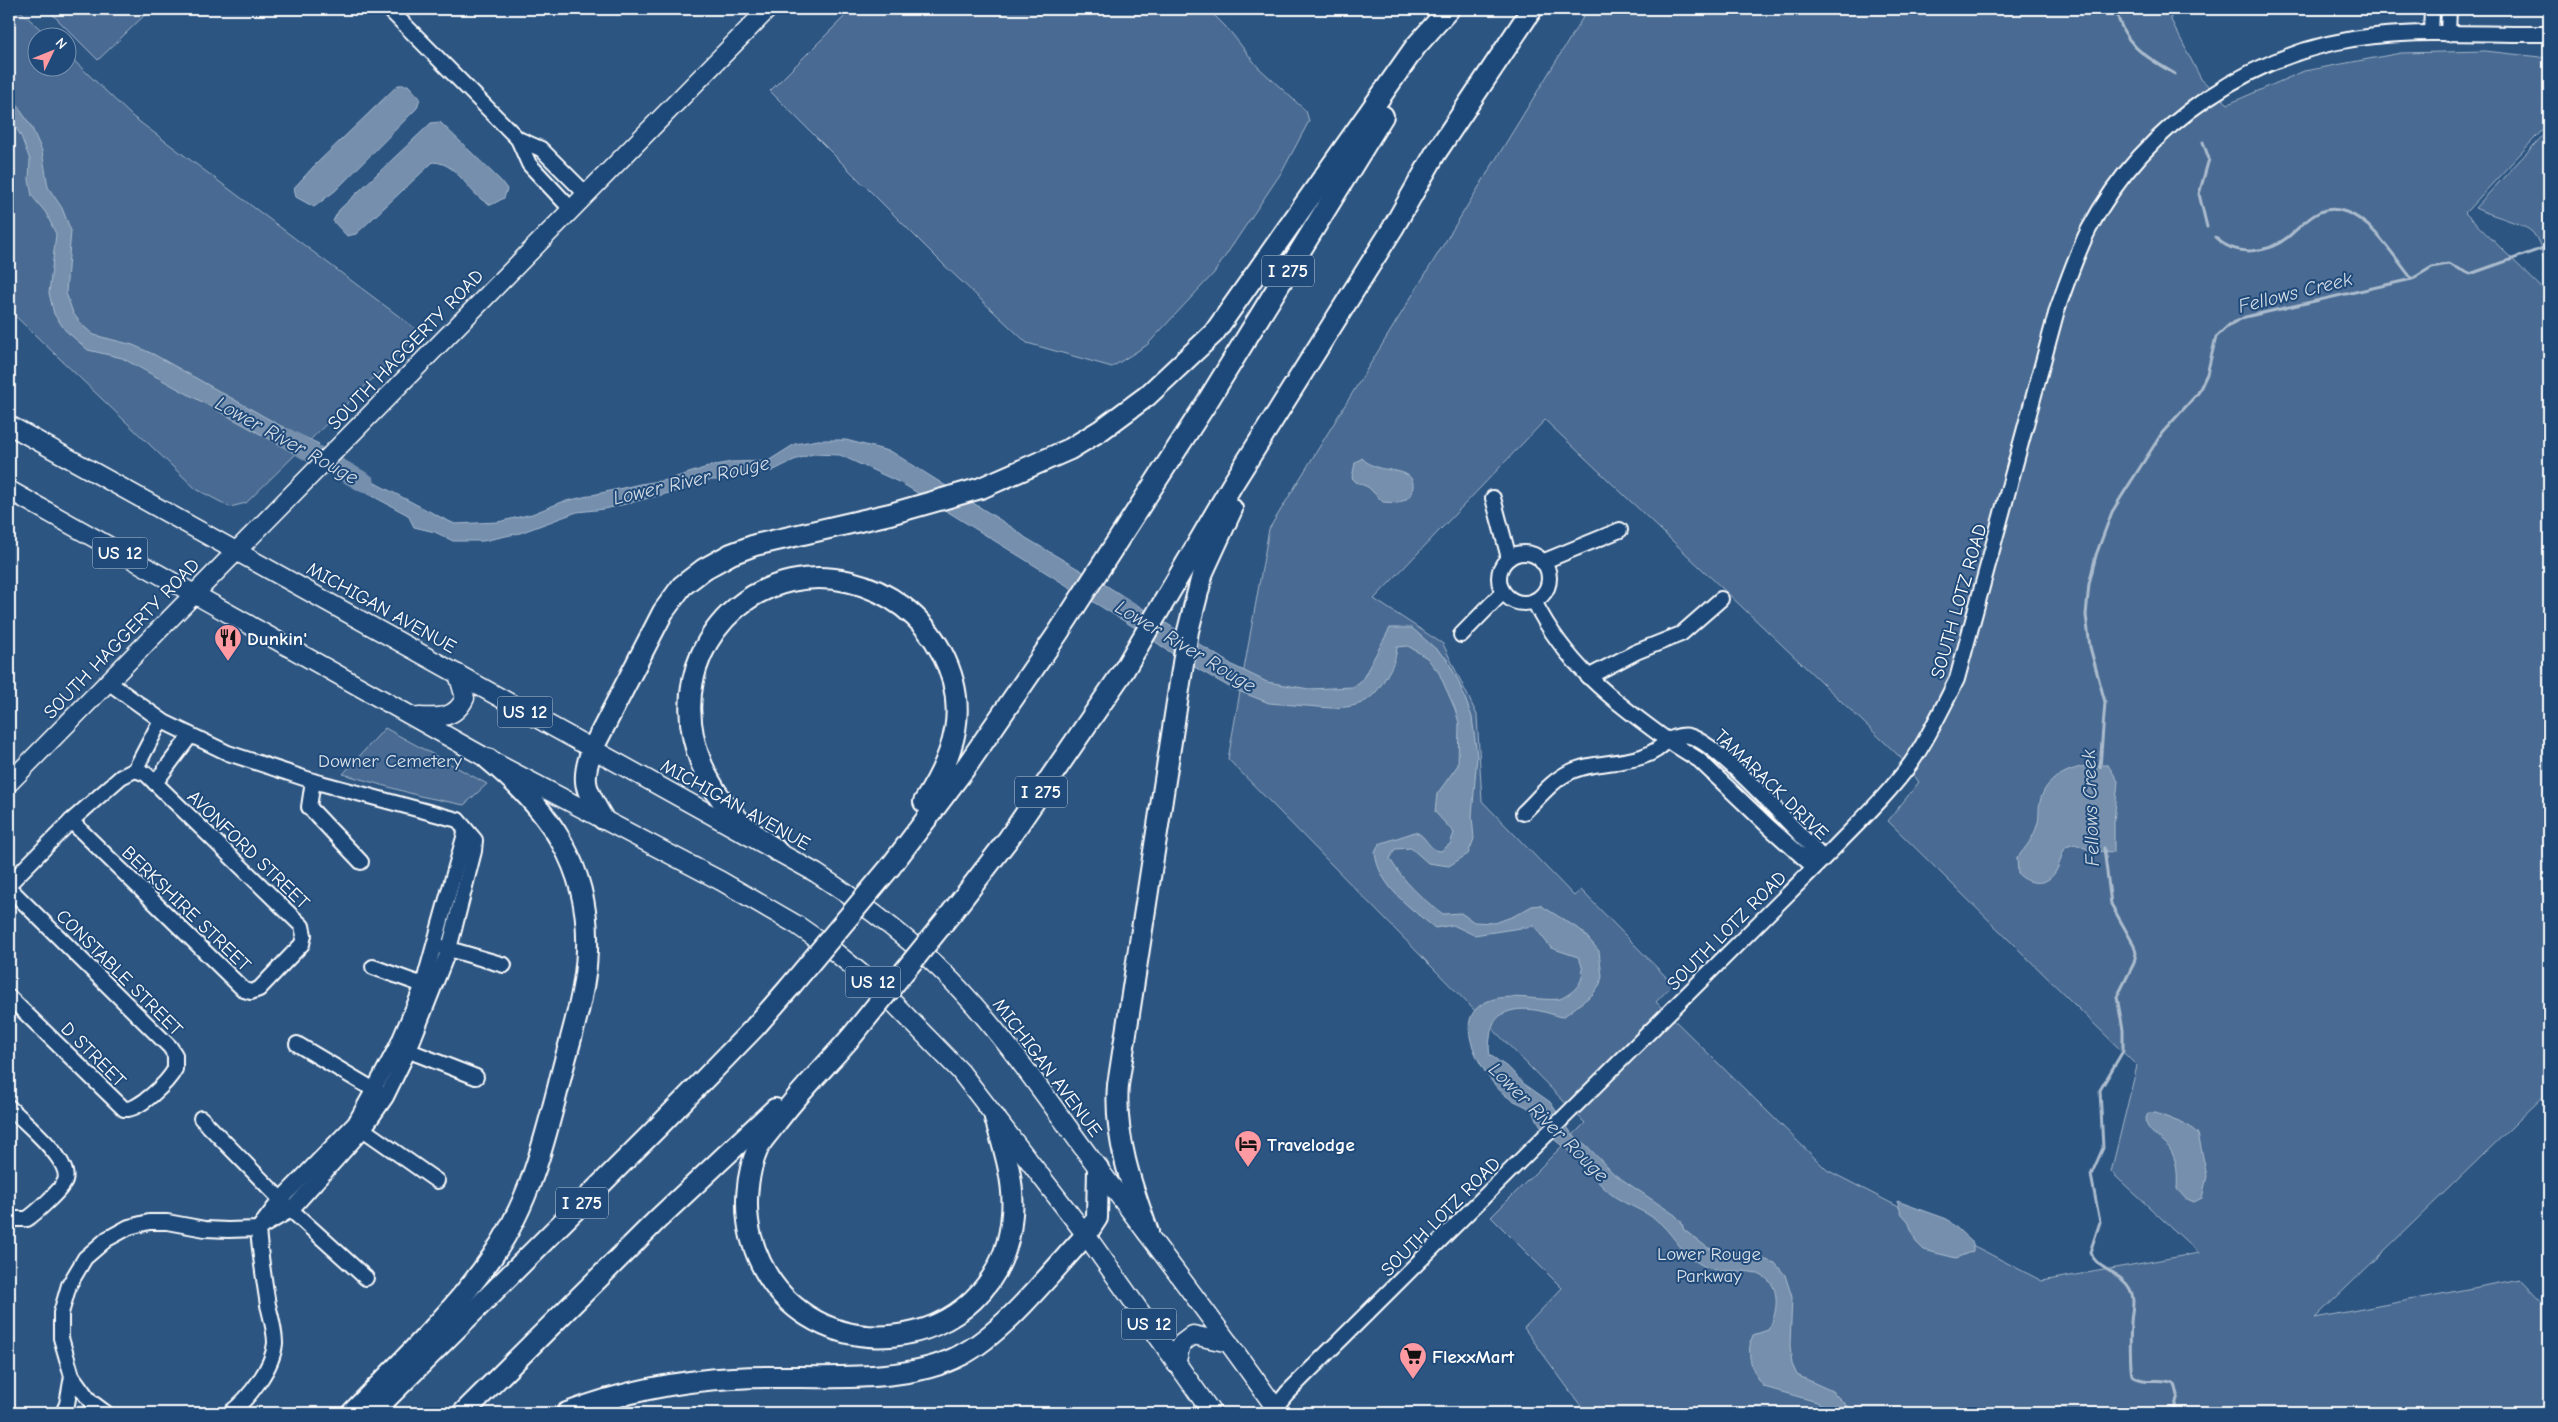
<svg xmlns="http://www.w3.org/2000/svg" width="2558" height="1422" font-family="'Comic Neue',sans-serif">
<rect width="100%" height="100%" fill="#2c5582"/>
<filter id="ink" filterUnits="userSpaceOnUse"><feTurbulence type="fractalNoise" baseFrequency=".02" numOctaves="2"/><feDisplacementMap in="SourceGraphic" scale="10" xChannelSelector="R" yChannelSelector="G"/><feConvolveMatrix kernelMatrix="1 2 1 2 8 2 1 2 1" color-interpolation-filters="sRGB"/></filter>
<g filter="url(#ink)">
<g fill="#486b92" stroke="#a4b5c8" fill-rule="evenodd">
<path d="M9,9H18L49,37L38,38V68H68V55L133,117L420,332L246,503L230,507L196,489L9,310Z"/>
<path d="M47,9H151L98,60Z"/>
<path d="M852,9H1208L1229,30L1258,67L1306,111L1309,121L1283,170L1214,273L1147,345L1112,367L1027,343L944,265L770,91Z"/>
<path d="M1588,9H2170L2171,20L2201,79L2228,104L2304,71L2401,53L2485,51L2549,58V123L2465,213L2549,295V1091L2315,1318L2520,1279L2549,1309V1413H1586L1524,1328L1562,1288L1491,1217L1585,1123L1228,759L1269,529ZM1545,420L1900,757L1919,782L1888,821L2137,1066L2111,1172L2199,1253L2042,1281L1827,1170L1656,1002L1673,984L1581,890L1574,896L1482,801L1477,715L1443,644L1374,599Z"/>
<path d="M2549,129V286C2544,270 2544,246 2533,233C2524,223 2489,215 2475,208Z"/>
<path d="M385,728L487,784L464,805L420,796L343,774Z"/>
</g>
<g fill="#748fad" stroke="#acbcce">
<path d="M398,85H408L420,98L417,108L335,191L314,207L296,197L294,188L314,166Z"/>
<path d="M9,93L31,126L42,151L48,187L62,208L71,231L66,293L73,313L82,325L94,335L133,345L155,355L281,426L319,444L304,458L122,358L88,350L65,330L54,314L49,293L56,234L46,213L32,196L29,180L30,160L21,136L9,116Z"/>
<path d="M440,122L501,181L507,189L504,198L491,205C468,196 460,163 433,162L356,234L347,236L333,221L339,210L431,123Z"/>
<path d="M818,440H846L892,452L1013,528L1026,538L1107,586L1234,666L1267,682L1309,689L1353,687L1362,680L1390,628H1412L1446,658L1458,680L1472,717L1477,756L1472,816L1474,839L1468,854L1449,866L1428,863L1411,848L1395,849L1390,859C1403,881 1422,899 1443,914L1461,913L1474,922L1495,923L1514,916L1532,906L1540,905L1582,931L1599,951L1602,976L1600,984L1593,994L1563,1017C1557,1017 1553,1014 1548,1013C1529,1007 1496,1005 1491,1031C1490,1039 1488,1047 1490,1055L1510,1069L1523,1083L1550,1102L1572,1134L1586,1145L1614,1174L1675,1215L1681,1221L1684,1230L1708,1248L1745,1253L1775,1263L1785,1275L1792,1297L1790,1345L1792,1364L1797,1375L1832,1391L1854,1413H1836L1817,1402L1764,1387C1752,1372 1745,1354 1753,1335L1768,1330C1776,1318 1780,1295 1771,1283C1753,1262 1722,1278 1700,1264C1680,1253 1672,1231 1655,1219C1643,1210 1627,1205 1615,1197C1600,1187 1590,1171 1578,1159C1566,1148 1551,1139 1541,1126C1537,1122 1536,1114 1531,1110C1524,1104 1513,1102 1505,1095C1487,1081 1455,1030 1476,1009C1497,988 1534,1002 1560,999C1579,990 1589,976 1578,957L1551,948L1534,926L1474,935L1453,925L1435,928C1410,908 1379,886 1375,853L1379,844L1415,832C1427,835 1428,851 1441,851L1450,844L1454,833L1435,812L1437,794L1458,765L1459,723L1455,709L1439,673L1427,658L1408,646L1397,647C1396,659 1392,667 1386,677C1372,702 1361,707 1331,708L1269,703L1231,688L1177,657L1137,629L903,484L840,455L813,454L794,460L772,471L737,475L720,480H705L689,488L605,509L577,512L520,533L483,541H453L435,532L414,527L408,515L335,476L349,463L375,483L444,519L455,524L498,522L532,514L562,502L640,484L667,480L711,466L731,462L768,461L795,444Z"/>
<path d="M1362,458C1367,463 1372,466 1379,468C1391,471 1419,470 1412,491C1410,498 1405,500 1398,503L1383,502L1368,487L1356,482L1352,478L1355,463Z"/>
<path d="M2090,765H2108L2118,781L2114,822V852L2092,851L2075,844L2066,847C2061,854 2061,861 2057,869C2049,886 2031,886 2018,874L2017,858C2025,848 2034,838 2037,825C2040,818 2038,809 2040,802C2045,777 2069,769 2090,765Z"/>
<path d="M2148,1113H2156L2189,1126L2198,1134L2207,1176L2202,1198L2194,1202L2185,1198L2177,1189C2178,1172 2177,1153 2163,1141C2153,1132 2151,1135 2145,1121Z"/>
<path d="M1897,1201L1947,1219L1973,1243V1251L1956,1258L1924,1250L1916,1242L1908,1221L1901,1213Z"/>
</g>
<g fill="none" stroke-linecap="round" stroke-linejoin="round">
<g stroke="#acbcce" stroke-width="3">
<path d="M2116,9C2123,45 2146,57 2175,74"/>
<path d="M2203,142L2209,159L2199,194L2207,227"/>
<path d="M2215,237C2235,257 2267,254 2288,237C2306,222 2320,202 2346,212C2374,222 2394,257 2412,279"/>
<path d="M2100,767L2105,702L2090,647L2086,615L2089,584L2096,555L2112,512L2123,494L2162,433L2198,393L2207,374L2216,337L2229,325L2245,317L2412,279L2432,267L2448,264L2470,274L2549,246"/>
<path d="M2104,848L2111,904L2134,945L2136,953L2134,963L2117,997L2123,1030V1051L2100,1090L2103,1148L2091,1175L2100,1222L2090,1252C2098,1271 2121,1272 2130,1289C2136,1300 2131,1312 2131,1324C2130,1334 2130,1367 2132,1375C2145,1386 2162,1376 2175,1384L2178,1395L2173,1413"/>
</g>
<path stroke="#748fad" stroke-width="20" d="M286,438L365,483"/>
<defs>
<g id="minor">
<path d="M389,9L518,139"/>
<path d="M2431,33L2432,9"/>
<path d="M2448,34L2449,9"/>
<path d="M571,209L529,164L518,139L541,149L586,194"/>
<path d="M1493,498L1509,558"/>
<circle cx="1524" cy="578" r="25"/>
<path d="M1542,562L1620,530"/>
<path d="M1461,635L1503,592"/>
<path d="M1588,677L1636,652L1681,634L1721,599"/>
<path d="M313,781L309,807L361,862"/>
<path d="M155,783L190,736"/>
<path d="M1523,813C1537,800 1552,780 1570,772C1599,758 1646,768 1667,740C1610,698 1566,665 1534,601"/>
<path d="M71,821L244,990L251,992L259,989L302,944L304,935L302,926L146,774L135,770"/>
<path d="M1814,867L1769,827L1699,760L1667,740C1674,738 1682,734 1689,736C1719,743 1797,833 1823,858"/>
<path d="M9,884L71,821L121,777L135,770L161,720"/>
<path d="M9,888L170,1047L175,1055V1069C168,1082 139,1111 124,1109L9,997"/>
<path d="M442,947L504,965"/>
<path d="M373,967L431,988"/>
<path d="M297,1044L381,1094"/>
<path d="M402,1048L476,1077"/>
<path d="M9,1107C23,1121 72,1160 65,1181C62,1189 35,1214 27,1219H14L9,1216"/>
<path d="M201,1118L291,1210L366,1278"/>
<path d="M357,1125L437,1181"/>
<path d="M1275,1408L1287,1393L1831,851C1859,822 1888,795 1911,763C1929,737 1943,707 1957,679L2057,310C2067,282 2076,255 2089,229C2145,123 2256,48 2375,36C2433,30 2491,35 2549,34"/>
<path d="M63,1413L67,1404L72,1376"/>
<path d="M106,1413L90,1401L72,1376L61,1338V1313L69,1285L85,1258L107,1239L129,1227L149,1222H167L205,1229L228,1230L258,1229L291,1210L363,1130L386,1097L409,1050L449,949L474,851L475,840L458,820L313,781L228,753L164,722L108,682"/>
<path d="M230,1413C249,1398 273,1368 275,1343C275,1331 271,1317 268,1305C264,1279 260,1255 258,1229L281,1199L355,1123L374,1089L397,1046L423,985L465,834L464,827"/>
</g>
<g id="major">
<path d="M9,425L816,873C865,905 911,939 952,981C1007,1038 1050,1104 1098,1168C1159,1249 1221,1330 1279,1413"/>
<path d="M9,490L488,759L721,881L797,925L830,948L879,988L960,1071L1086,1235L1212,1413"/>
<path d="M419,717C439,718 455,719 465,698L458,674"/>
<path d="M9,783L768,9"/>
<path d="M1176,1364L1181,1344L1193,1335L1229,1343"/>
</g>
<g id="highway">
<path d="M603,819C586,790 580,782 592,750L663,612L682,586L704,569L731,554L755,545L890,514L981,488L1070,449L1101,430L1147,396L1214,333L1416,46L1449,9"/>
<path d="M776,850C761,839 745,828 733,814C679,754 672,664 736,608C803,552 904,579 942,653C970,707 955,754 924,802"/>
<path d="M891,866L968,764L1058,633L1209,399L1383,116"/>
<path d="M953,911L1009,838L1124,670L1232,485L1393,228L1435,154L1532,9"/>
<path d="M852,1036C826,1066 797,1094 773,1127C768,1134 761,1141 758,1148C746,1175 744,1209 751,1237C792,1384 1002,1361 1012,1214C1015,1182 1004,1148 995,1118"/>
<path d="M1148,1232C1131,1185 1114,1136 1118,1085L1188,631L1203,572L1232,509"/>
<path d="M352,1413C400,1363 452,1314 492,1257C528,1206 544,1144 559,1084C569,1041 586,995 587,950C590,867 550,810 488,759"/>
<path d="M372,1413L658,1127L755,1027L789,988"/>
<path d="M463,1413L659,1218L775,1109"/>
<path d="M567,1413C619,1393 678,1381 733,1378C802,1373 900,1388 961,1355C1004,1333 1052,1271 1086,1235L1097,1218L1098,1168"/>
</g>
</defs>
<use href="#minor" stroke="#fff" stroke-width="18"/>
<use href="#major" stroke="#fff" stroke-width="21"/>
<use href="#highway" stroke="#fff" stroke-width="24"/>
<use href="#minor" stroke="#1f4a7a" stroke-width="14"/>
<use href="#major" stroke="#1f4a7a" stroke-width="18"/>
<use href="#highway" stroke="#1f4a7a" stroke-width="20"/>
<defs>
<g id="highway-bridge">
<path d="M789,988L891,866"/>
<path d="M852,1036L953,911"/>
</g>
</defs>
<use href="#highway-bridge" stroke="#fff" stroke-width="24" stroke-linecap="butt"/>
<use href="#highway-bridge" stroke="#1f4a7a" stroke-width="20"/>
</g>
</g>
<defs>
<symbol id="restaurant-pin" viewBox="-11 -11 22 30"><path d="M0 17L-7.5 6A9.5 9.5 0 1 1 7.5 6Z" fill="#ff9aa2" stroke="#1f4a7a"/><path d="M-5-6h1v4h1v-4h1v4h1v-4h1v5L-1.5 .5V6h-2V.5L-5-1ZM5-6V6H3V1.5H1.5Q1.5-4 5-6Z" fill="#111"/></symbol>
<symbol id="hotel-pin" viewBox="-11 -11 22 30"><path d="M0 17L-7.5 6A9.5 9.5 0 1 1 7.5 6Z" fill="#ff9aa2" stroke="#1f4a7a"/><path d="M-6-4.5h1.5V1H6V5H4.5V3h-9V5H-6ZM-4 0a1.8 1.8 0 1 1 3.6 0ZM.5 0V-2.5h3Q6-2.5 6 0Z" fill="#111"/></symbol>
<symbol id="supermarket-pin" viewBox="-11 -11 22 30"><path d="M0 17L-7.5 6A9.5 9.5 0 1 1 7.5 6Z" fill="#ff9aa2" stroke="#1f4a7a"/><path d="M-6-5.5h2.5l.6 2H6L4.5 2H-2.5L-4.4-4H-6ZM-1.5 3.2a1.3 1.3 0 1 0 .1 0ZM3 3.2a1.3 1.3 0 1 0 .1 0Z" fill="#111"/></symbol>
</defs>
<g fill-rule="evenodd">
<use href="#restaurant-pin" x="212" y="622" width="32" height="43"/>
<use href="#hotel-pin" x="1232" y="1128" width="32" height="43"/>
<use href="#supermarket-pin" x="1397" y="1340" width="32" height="43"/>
</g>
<g text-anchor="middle" stroke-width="4" stroke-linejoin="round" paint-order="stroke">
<g fill="#1f4a7a" stroke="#bcc9d7" stroke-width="1">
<rect x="1262" y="255.5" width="52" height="31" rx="4"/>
<rect x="92.5" y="537.5" width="55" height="31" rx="4"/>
<rect x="497.5" y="696.5" width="55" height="31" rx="4"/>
<rect x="1015" y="776.5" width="52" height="31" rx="4"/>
<rect x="845.5" y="966.5" width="55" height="31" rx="4"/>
<rect x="556" y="1187.5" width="52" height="31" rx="4"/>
<rect x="1121.5" y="1308.5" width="55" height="31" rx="4"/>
</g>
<g font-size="18" font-weight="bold" fill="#fff">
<text x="1288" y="277">I 275</text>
<text x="120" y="559">US 12</text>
<text x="525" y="718">US 12</text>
<text x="1041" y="798">I 275</text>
<text x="873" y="988">US 12</text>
<text x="582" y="1209">I 275</text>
<text x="1149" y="1330">US 12</text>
</g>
<g font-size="19" fill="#fff" stroke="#1f4a7a">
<text transform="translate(405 349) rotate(-46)" y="7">SOUTH HAGGERTY ROAD</text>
<text transform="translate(1958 601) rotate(-74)" y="7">SOUTH LOTZ ROAD</text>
<text transform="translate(382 607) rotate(29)" y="7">MICHIGAN AVENUE</text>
<text transform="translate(121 638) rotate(-46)" y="7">SOUTH HAGGERTY ROAD</text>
<text transform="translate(1772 784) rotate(44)" y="7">TAMARACK DRIVE</text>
<text transform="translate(736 804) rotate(29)" y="7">MICHIGAN AVENUE</text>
<text transform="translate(249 849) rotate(44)" y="7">AVONFORD STREET</text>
<text transform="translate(187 908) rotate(44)" y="7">BERKSHIRE STREET</text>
<text transform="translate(1726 930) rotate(-45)" y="7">SOUTH LOTZ ROAD</text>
<text transform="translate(120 972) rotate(45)" y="7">CONSTABLE STREET</text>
<text transform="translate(94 1054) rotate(45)" y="7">D STREET</text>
<text transform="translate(1048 1067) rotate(53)" y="7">MICHIGAN AVENUE</text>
<text transform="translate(1440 1216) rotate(-45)" y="7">SOUTH LOTZ ROAD</text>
</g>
<g font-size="19" font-weight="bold" fill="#fff" stroke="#1f4a7a" text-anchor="start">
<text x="247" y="645">Dunkin'</text>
<text x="1267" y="1151">Travelodge</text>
<text x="1432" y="1363">FlexxMart</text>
</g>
<g font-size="19" fill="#dae1e9" stroke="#1f4a7a">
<text x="390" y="767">Downer Cemetery</text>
<text x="1709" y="1260">Lower Rouge<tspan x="1709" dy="22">Parkway</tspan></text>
</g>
<g font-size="20" font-style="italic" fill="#d5dde6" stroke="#1f4a7a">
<text transform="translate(2295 292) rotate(-14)" y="7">Fellows Creek</text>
<text transform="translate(287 440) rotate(29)" y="7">Lower River Rouge</text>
<text transform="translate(691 480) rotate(-13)" y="7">Lower River Rouge</text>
<text transform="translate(1186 646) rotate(31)" y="7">Lower River Rouge</text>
<text transform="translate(2090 808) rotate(-92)" y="7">Fellows Creek</text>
<text transform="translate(1549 1122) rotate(45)" y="7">Lower River Rouge</text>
</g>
</g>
<rect width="2558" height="1422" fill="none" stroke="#1f4a7a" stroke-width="30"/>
<rect x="15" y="15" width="2528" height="1392" fill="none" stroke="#fff" stroke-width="2" filter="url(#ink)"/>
<g transform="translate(52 52) rotate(47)"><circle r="24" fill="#1f4a7a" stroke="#7992af"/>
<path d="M0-4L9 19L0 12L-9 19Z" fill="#ff9aa2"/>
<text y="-8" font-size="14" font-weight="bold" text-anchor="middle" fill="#ffffff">N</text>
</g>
</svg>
